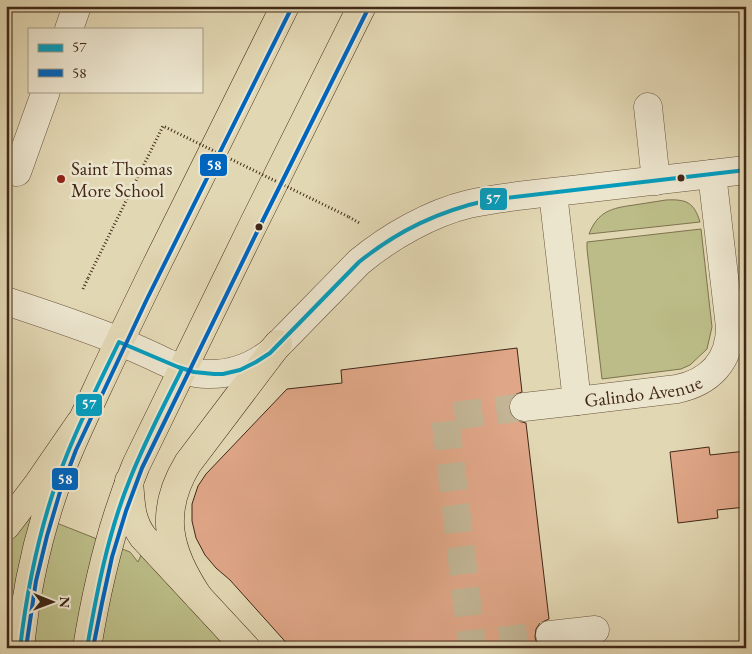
<svg xmlns="http://www.w3.org/2000/svg" width="752" height="654" font-family="'EB Garamond',serif">
<rect width="100%" height="100%" fill="#e2d7b3"/>
<filter id="stains"><feTurbulence type="fractalNoise" baseFrequency=".004" numOctaves="4"/><feColorMatrix values="0 0 0 0 .2 0 0 0 0 .09 0 0 0 0 .02 0 0 0 .5 -.17"/></filter>
<radialGradient id="worn" r=".72"><stop offset=".6" stop-color="#630" stop-opacity="0"/><stop offset="1" stop-color="#630" stop-opacity=".3"/></radialGradient>
<g fill="#bbbc87" stroke="#7e724f">
<path d="M666,200C686,199 694,202 700,222L589,234C598,211 612,208 634,205C645,203 655,202 666,200Z"/>
<path d="M701,229L712,327L707,349L690,365L681,369L602,379L587,249V242Z"/>
<path d="M6,503L130,552L138,562L142,553L230,648H6Z"/>
</g>
<g fill="#dfa687" stroke="#412817">
<path d="M517,348L522,392L514,395L510,401L508,408L512,417L518,421L526,423L549,619L540,623L536,629L535,637L537,644L542,648H291L230,580L216,568L205,555L196,538L192,521V504L198,486L206,474L287,389L342,383L341,370Z"/>
<path d="M709,447L710,455L746,451V507L717,510L718,518L678,523L670,452Z"/>
</g>
<g fill="none" stroke-linecap="round" stroke-linejoin="round">
<path stroke="#c2b494" stroke-width="28" stroke-dasharray="28 14" stroke-linecap="butt" d="M524,407L445,417L472,644L550,635"/>
<defs>
<g id="minor">
<path d="M69,29L77,6"/>
<path d="M648,107L656,181"/>
<path d="M17,172L46,91"/>
<path id="s1" d="M553,193L577,401L677,389C710,382 730,361 730,327L712,174"/>
<path d="M6,301C42,313 79,325 114,339C130,346 147,353 163,361C177,367 191,374 206,374C229,375 252,367 270,353L359,262C389,237 431,213 469,204C509,195 550,193 590,188C642,182 694,176 746,170"/>
<path d="M524,407L577,401"/>
<path d="M550,635L595,630"/>
</g>
<g id="major">
<path d="M20,648C26,587 40,526 62,468C72,441 85,415 97,389C116,348 136,307 156,266C199,180 242,93 285,6"/>
<path d="M87,648C97,586 112,523 136,465L253,225L362,6"/>
</g>
<g id="highway">
<path d="M129,481C131,503 130,519 143,537L246,648"/>
<path d="M6,526L38,484L80,423"/>
<path d="M198,596C168,551 158,512 188,463L278,344"/>
</g>
</defs>
<use href="#minor" stroke="#69543e" stroke-width="29"/>
<use href="#major" stroke="#412817" stroke-width="29"/>
<use href="#highway" stroke="#412817" stroke-width="29"/>
<g stroke="#412817" stroke-width="3" stroke-dasharray="1 2.5" stroke-linecap="butt">
<path d="M349,217L361,224"/>
<path d="M83,289L88,278"/>
</g>
<use href="#minor" stroke="#ece5ce" stroke-width="28"/>
<use href="#major" stroke="#e2d7b3" stroke-width="28"/>
<use href="#highway" stroke="#e2d7b3" stroke-width="28"/>
<path stroke="#412817" stroke-width="3" stroke-dasharray="1 2.5" stroke-linecap="butt" d="M88,278L163,126L349,217"/>
<defs>
<g id="bus-1">
<path d="M20,648C28,581 42,515 68,452C83,415 101,379 119,342L178,367L194,372L214,374H223L240,370L256,362L270,353L359,262C399,230 439,211 489,200L746,170"/>
<path d="M87,648C97,591 108,533 130,479C145,441 164,405 182,369"/>
</g>
<g id="bus-2">
<path d="M26,648L36,581L47,536L60,492L76,450L147,299L291,9"/>
<path d="M93,648L102,603L112,557L126,511L142,468L259,228L368,9"/>
</g>
</defs>
<use href="#bus-1" stroke="#ece5ce" stroke-width="8"/>
<use href="#bus-2" stroke="#ece5ce" stroke-width="8"/>
<use href="#bus-1" stroke="#069cbc" stroke-width="4"/>
<use href="#bus-2" stroke="#0065bd" stroke-width="4"/>
</g>
<g fill="#412817" stroke="#ece5ce" stroke-width="2">
<circle cx="681" cy="178" r="4.5"/>
<circle cx="259" cy="227" r="4.5"/>
</g>
<circle fill="#8f2418" stroke="#ece5ce" stroke-width="2" cx="61" cy="179" r="5"/>
<g text-anchor="middle" stroke-width="5" stroke-linejoin="round" paint-order="stroke">
<g font-size="19" fill="#412817" stroke="#ece5ce" text-anchor="start">
<text x="71" y="175">Saint Thomas<tspan x="71" dy="22">More School</tspan></text>
</g>
<g font-size="19" fill="#412817" stroke="#ece5ce">
<text dy="7" stroke="none"><textPath href="#s1" startOffset="276">Galindo Avenue</textPath></text>
</g>
</g>
<g stroke="#ece5ce" stroke-width="2">
<rect x="199" y="153" width="29" height="24" rx="5" fill="#0065bd"/>
<rect x="479" y="187" width="29" height="24" rx="5" fill="#069cbc"/>
<rect x="75" y="393" width="28" height="24" rx="5" fill="#069cbc"/>
<rect x="51" y="467" width="28" height="24" rx="5" fill="#0065bd"/>
</g>
<g font-size="14" text-anchor="middle" font-weight="bold" fill="#fff">
<text x="214" y="170">58</text>
<text x="493" y="204">57</text>
<text x="89" y="409">57</text>
<text x="65" y="484">58</text>
</g>
<rect width="752" height="654" fill="none" stroke="#e2d7b3" stroke-width="25"/>
<rect x="8" y="8" width="737" height="639" fill="none" stroke="#412817" stroke-width="2.5"/>
<rect x="12" y="12" width="727" height="629" fill="none" stroke="#412817"/>
<rect x="28" y="28" width="175" height="65" fill="#ece5ce" stroke="#a89985"/>
<rect x="38" y="44" width="25" height="8" fill="#069cbc" stroke="#a89985"/>
<text x="72" y="52" font-size="15" fill="#412817">57</text>
<rect x="38" y="69" width="25" height="8" fill="#0065bd" stroke="#a89985"/>
<text x="72" y="78" font-size="15" fill="#412817">58</text>
<g transform="translate(52 602) rotate(91)" stroke="#ece5ce" stroke-width="4" paint-order="stroke">
<path d="M0-4L9 19L0 12L-9 19Z" fill="#412817"/>
<text y="-8" font-size="14" font-weight="bold" text-anchor="middle" fill="#412817">N</text>
</g>
<rect width="100%" height="100%" filter="url(#stains)"/>
<rect width="100%" height="100%" fill="url(#worn)"/>
</svg>
